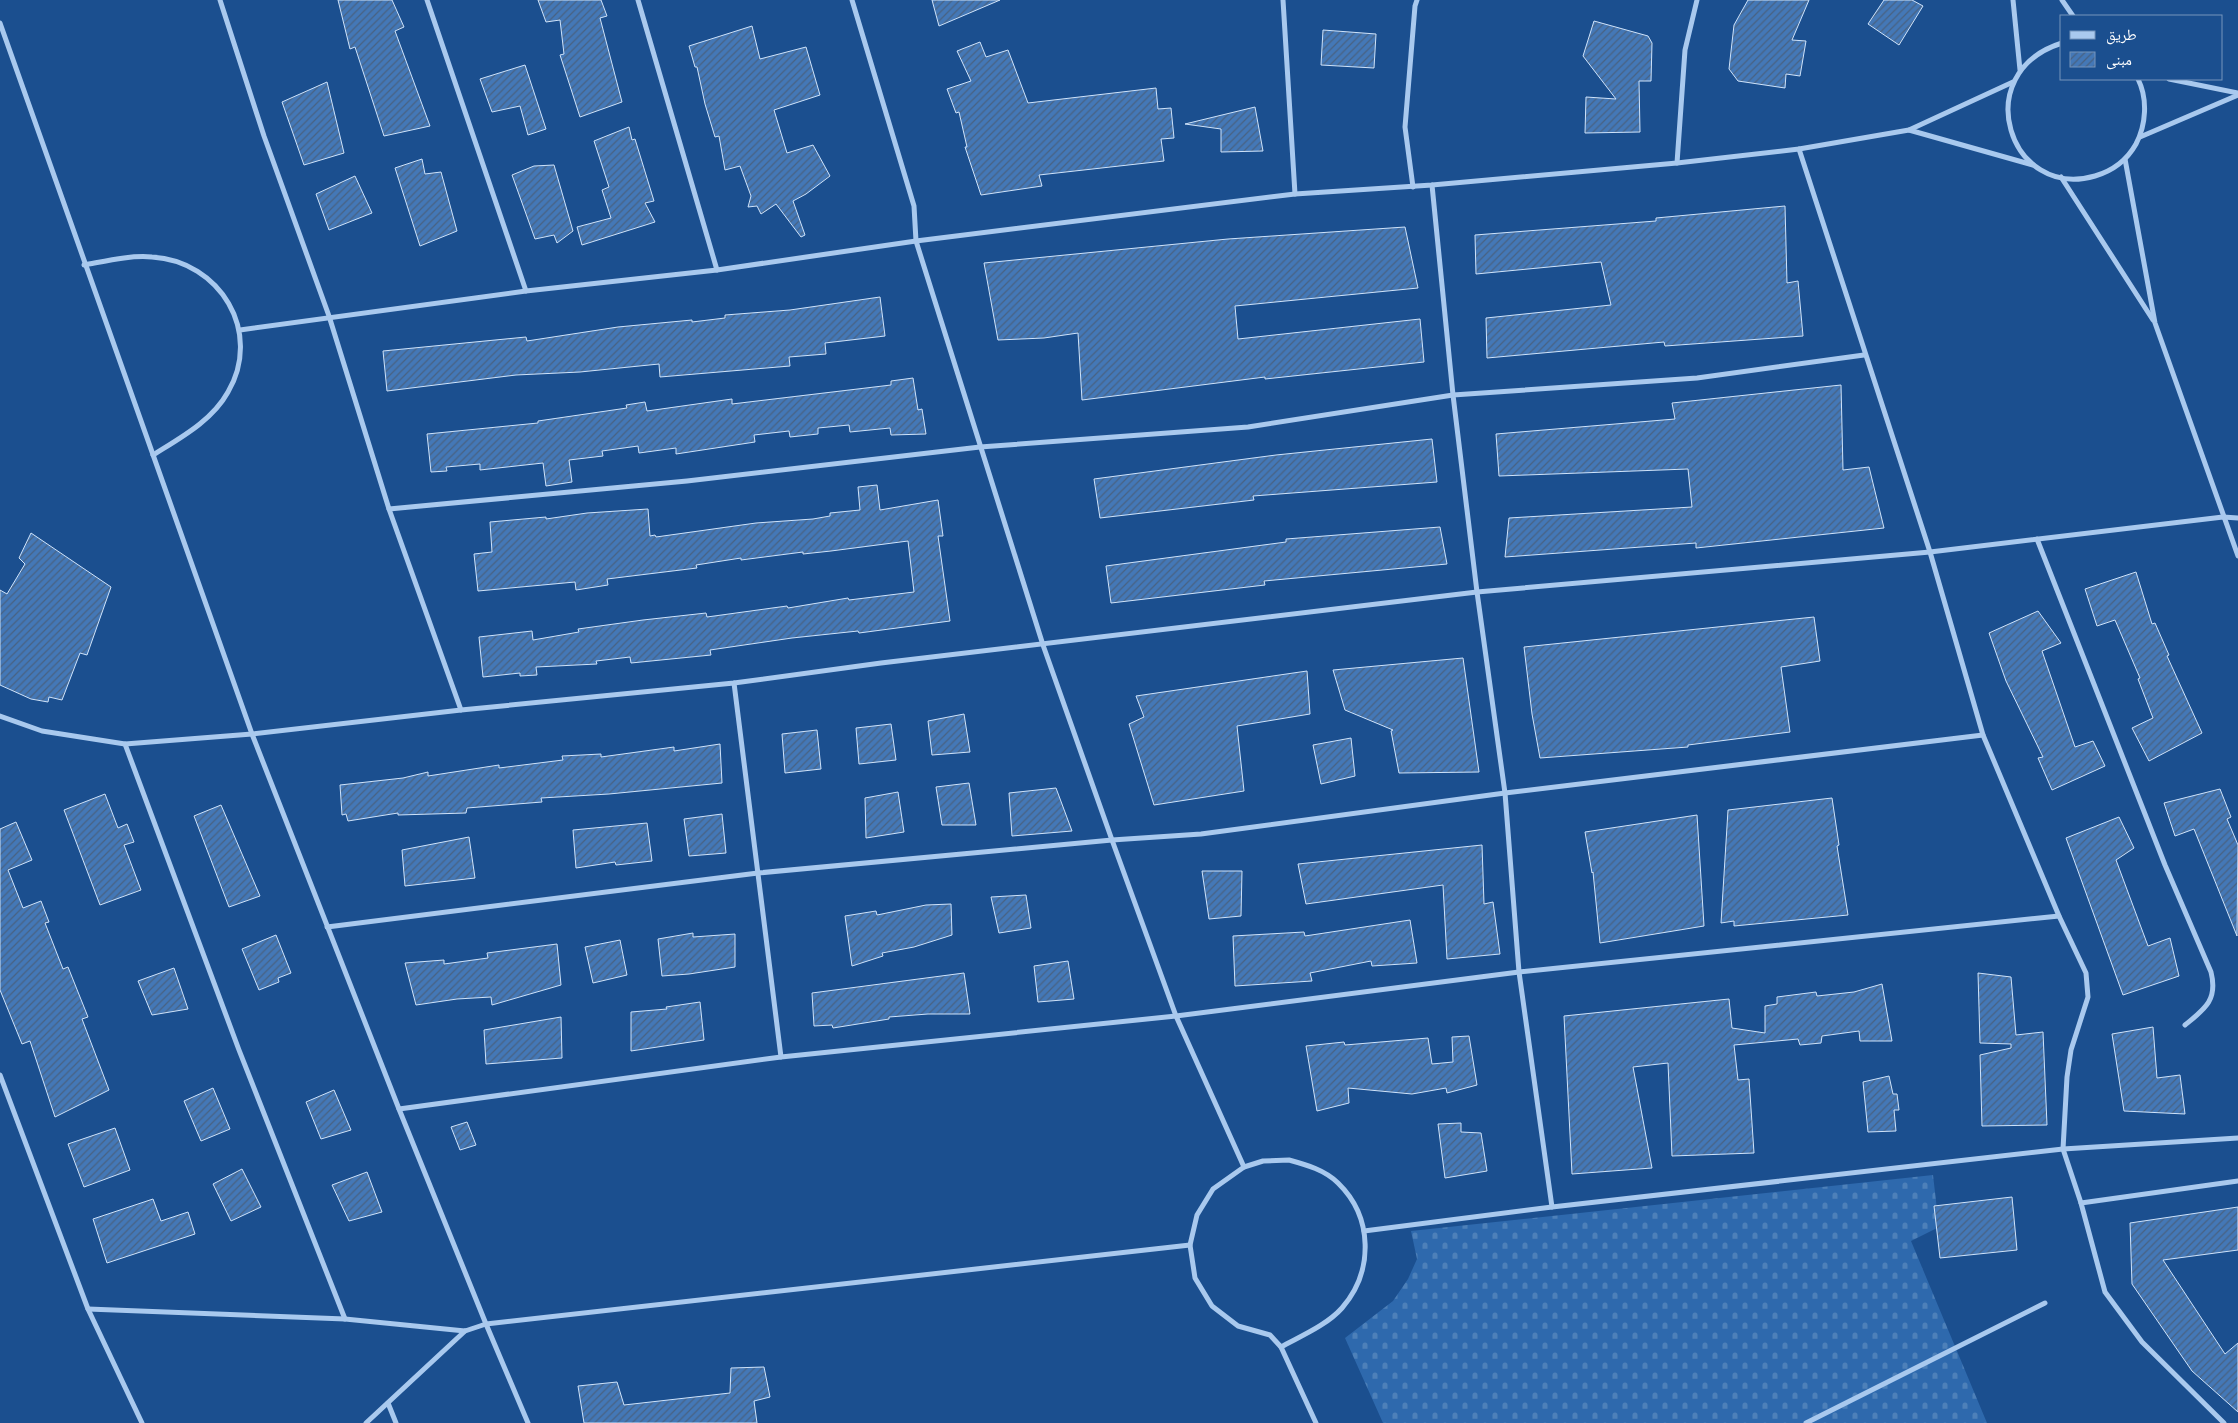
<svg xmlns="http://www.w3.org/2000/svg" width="2238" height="1423" font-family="Raleway,'Noto Naskh Arabic',sans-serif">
<defs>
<pattern id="cemetery-stones" width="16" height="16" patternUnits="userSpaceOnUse" patternTransform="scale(1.25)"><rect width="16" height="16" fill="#2e69ad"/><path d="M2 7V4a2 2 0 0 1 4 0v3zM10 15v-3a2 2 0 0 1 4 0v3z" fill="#4d80b9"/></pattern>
<pattern id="building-hatch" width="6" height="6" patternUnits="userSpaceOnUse" patternTransform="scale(1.25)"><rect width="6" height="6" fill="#4478b7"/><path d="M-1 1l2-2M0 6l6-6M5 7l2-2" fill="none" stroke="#486282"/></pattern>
</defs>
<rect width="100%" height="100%" fill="#1b4f8f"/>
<path fill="url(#cemetery-stones)" d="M1933,1175L1939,1227L1911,1241L1987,1423H1383L1345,1338L1393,1301L1408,1279L1417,1259L1411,1231Z"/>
<g fill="url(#building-hatch)" stroke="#cfe3fa">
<path d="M338,0H392L404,27L395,31L430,126L384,136L355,47L350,49Z"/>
<path d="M538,0H601L607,16L600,18L622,102L580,117L560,55L564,54L560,20L546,22Z"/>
<path d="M932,0H1000L939,26Z"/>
<path d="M1748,0H1809L1792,40L1806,41L1800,76L1786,74L1785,88L1738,81L1729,69L1734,25Z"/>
<path d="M1884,0H1912L1923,6L1899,45L1868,24Z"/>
<path d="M1594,21L1648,36L1652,43L1651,81H1639L1640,132L1585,133L1586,97L1616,99L1583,56Z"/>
<path d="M752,26L760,59L806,47L820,95L774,110L787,153L813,145L830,176L806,194L793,201L805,235L801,237L776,204L761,214L757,206L748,207L751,196L740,166L725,170L719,136L715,137L705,104L697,67H695L689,46Z"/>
<path d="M1323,30L1376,34L1374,68L1321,65Z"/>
<path d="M980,42L986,57L1008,50L1028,103L1156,88L1158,109L1171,108L1174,138L1161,139L1164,161L1039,175L1042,186L981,195L965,147H967L959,112L956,113L947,89L971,81L957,51Z"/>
<path d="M525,65L546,129L528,135L520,106L492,112L480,79Z"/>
<path d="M327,82L344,153L304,165L282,102Z"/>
<path d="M1255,107L1263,151L1221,152V129L1185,124Z"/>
<path d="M629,127L632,140L635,139L654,201L645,203L655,222L582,245L577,227L611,218L602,190L609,187L594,141Z"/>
<path d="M422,159L425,174L441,172L457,231L420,246L395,168Z"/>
<path d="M554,165L573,231L557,243L554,235L535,239L512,175L534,166Z"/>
<path d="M355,176L372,213L329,230L316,194Z"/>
<path d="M1785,206L1787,283L1798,281L1803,336L1665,346L1664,342L1487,358L1486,318L1611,305L1601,262L1476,274L1475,235L1656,221V218Z"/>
<path d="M1405,227L1418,288L1235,306L1238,339L1420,319L1424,362L1265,379V377L1082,400L1078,333L1044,338L998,340L984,263L1228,239Z"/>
<path d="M880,297L885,336L825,343L826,354L789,357L790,366L660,377L659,364L580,372L516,375L387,391L383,351L526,337L527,341L618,327L692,320V322L725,318V315L790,310Z"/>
<path d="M913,378L918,410L922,409L926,434L891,435L890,428L850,432L849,425L818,428V434L790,437L789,431L754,435L755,442L676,454V448L639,453L638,446L602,451L603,456L569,460L572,482L546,486L543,463L480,470V464L446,467L447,471L431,472L427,434L538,423V421L627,408L626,405L645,402L647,411L732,399V404L891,385V381Z"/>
<path d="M1841,385L1843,470L1869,467L1884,528L1696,548V543L1505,557L1509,518L1692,507L1688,469L1499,476L1496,434L1675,419L1672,403Z"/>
<path d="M1432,439L1437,482L1253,496L1254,500L1100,518L1094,479L1276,455Z"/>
<path d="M877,485L880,510L938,500L943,536H938L950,621L859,633L858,631L792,638L710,650L711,655L631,663L630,657L596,661L597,664L536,667L537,675L520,676V673L483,677L479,637L532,631L533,640L579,632L578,629L643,620L706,613L707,617L787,606L788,608L848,598L849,600L914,592L908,541L831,551L803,554V552L741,560V558L696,565L697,568L607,579L608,585L576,590L575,582L478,591L474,554L492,552L490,522L546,517V519L587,513L648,509L650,536L655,535L656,537L756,523L813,519L830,516V513L860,510L858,487Z"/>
<path d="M1440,527L1447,564L1264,581L1265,585L1111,603L1106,566L1286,542V539Z"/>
<path d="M31,533L111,587L87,655L80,653L62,700L49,697L48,702L31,699L0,685V590L7,594L25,564L19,558Z"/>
<path d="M2136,572L2152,624L2155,623L2169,655L2167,656L2202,733L2149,761L2132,728L2153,718L2138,679L2140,678L2115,620L2097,626L2085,589Z"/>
<path d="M2038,611L2061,643L2042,651L2075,747L2093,741L2105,766L2052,790L2038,758L2043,757L2006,681L1989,633Z"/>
<path d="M1814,617L1820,661L1781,667L1790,732L1688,745V747L1540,758L1532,714L1524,647Z"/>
<path d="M1463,658L1479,772L1399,773L1391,731L1393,730L1345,710L1333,670Z"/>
<path d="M1307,671L1310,714L1237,726L1244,791L1154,805L1129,724L1144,717L1136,696Z"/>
<path d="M964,714L970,752L932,755L928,721Z"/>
<path d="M891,724L896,760L859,764L856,728Z"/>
<path d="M817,730L821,769L785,773L782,734Z"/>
<path d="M1351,738L1355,776L1321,784L1313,745Z"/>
<path d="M720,744L722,783L609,794L541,798L542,802L467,808L466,813L398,815V813L348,821L346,814L342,815L340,785L403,778L428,772V776L499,765V768L563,760L562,756L601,754V757L674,747V751Z"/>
<path d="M969,783L976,825H942L936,787Z"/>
<path d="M1056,788L1072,831L1012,836L1009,793Z"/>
<path d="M2220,789L2231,817L2227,819L2238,845L2237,936L2194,829L2175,836L2164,803Z"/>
<path d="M898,792L904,832L866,838L865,798Z"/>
<path d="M105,794L118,828L127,824L134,842L124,845L141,890L100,905L64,810Z"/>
<path d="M1832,798L1839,845L1837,846L1848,915L1734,926V921L1721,923L1728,810Z"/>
<path d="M221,805L260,896L229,907L194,816Z"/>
<path d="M722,814L726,853L689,856L684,819Z"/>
<path d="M1697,815L1704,926L1600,943L1593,872L1592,873L1585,832Z"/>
<path d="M2119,817L2134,848L2116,860L2148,946L2170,938L2179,976L2123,995L2066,838Z"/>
<path d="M16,822L32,860L8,870L23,908L41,901L49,922L45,923L63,969L68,967L88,1017L82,1019L109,1090L55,1117L30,1041L22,1044L0,990V829Z"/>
<path d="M647,823L652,861L616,865L615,862L576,868L573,830Z"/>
<path d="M469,837L475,878L405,886L402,850Z"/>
<path d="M1482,845L1484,904L1493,902L1500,954L1447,959L1443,885L1306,904L1298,864Z"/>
<path d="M1202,871H1242L1241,916L1209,919Z"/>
<path d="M1026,895L1031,928L999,933L991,897Z"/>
<path d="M951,904L952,935L914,947L882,953L883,956L852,966L845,916L876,911L877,915L926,905Z"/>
<path d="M1410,920L1417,963L1372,966L1371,961L1310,973L1312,981L1235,986L1233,936L1304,932L1305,936Z"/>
<path d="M693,933V937L735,934V967L689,974L662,976L658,939Z"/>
<path d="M276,935L291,973L278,978L279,982L259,990L242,949Z"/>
<path d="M620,940L627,975L593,983L585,947Z"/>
<path d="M557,944L561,985L492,1005L491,997L457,999L416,1005L405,963L444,960V964L488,958L487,953Z"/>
<path d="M1068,961L1074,999L1038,1002L1034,966Z"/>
<path d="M174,968L188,1009L152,1015L138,981Z"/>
<path d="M964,973L970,1014H928L889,1017V1019L833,1028L832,1025L814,1026L812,993Z"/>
<path d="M1978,973L2011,977L2016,1035L2043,1032L2047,1125L1982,1126L1980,1055L2011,1048V1044L1980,1043Z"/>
<path d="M1882,984L1892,1041H1860L1859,1031L1822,1036L1821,1043L1800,1045L1798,1039L1734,1045L1738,1080L1749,1079L1754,1153L1672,1156L1668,1063L1633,1067L1652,1168L1572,1174L1564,1016L1729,999L1732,1028L1765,1033V1006L1777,1004V997L1816,992L1817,996L1854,992Z"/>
<path d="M700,1002L704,1040L631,1051V1012L667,1009L666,1007Z"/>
<path d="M561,1017L562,1058L486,1064L484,1030Z"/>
<path d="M2153,1027L2157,1078L2180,1075L2185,1114L2124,1111L2112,1034Z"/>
<path d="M1469,1036L1477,1085L1447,1093L1446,1088L1412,1094L1348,1088L1349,1103L1317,1111L1306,1046L1344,1042L1345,1045L1428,1038L1432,1064L1453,1062L1452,1037Z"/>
<path d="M1889,1076L1893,1094H1897L1899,1110H1894L1896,1131L1868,1132L1863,1082Z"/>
<path d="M213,1088L230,1129L201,1141L184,1101Z"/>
<path d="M334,1090L351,1130L321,1139L306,1102Z"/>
<path d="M467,1122L476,1145L460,1150L451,1127Z"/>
<path d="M1461,1123V1132L1481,1133L1487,1171L1445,1178L1438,1124Z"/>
<path d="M115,1128L130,1170L84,1187L68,1144Z"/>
<path d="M242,1169L261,1207L231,1221L213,1184Z"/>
<path d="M367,1172L382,1212L349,1221L332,1185Z"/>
<path d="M2012,1197L2017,1250L1940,1258L1934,1206Z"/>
<path d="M153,1199L161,1221L188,1212L195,1234L107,1263L93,1219Z"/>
<path d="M2238,1207V1250L2163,1260L2225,1354L2238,1343V1412L2192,1371L2132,1284L2130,1223Z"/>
<path d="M764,1367L770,1397L754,1401L757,1423H584L578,1386L617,1382L624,1405L730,1393L731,1368Z"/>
</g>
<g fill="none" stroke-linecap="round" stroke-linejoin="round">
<g stroke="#a9c9ee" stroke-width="5">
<path d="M220,0L264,136L329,316L389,509L461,710"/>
<path d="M427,0L526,291"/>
<path d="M638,0L717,270"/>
<path d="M852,0L914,206L916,241L1043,645L1112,840L1176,1016L1244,1167"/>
<path d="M1283,0L1295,194"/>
<path d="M2013,0L2020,70"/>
<path d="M2062,0L2073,16"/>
<path d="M0,23L252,734L399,1109L486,1324L528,1423"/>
<path d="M2062,43C1967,73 2010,201 2095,176C2112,171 2127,160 2136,144C2146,125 2148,99 2138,79"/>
<path d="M2169,79L2238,93"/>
<path d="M1909,130L2033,165"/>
<path d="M2140,137L2238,95"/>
<path d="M1799,149L1930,552L1983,735L2059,916L2086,973L2088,997L2071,1050L2067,1077L2063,1149L2081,1203"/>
<path d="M2125,159L2155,323L2238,556"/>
<path d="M1677,163L1685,50L1697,0"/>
<path d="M2061,177L2153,320"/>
<path d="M1432,185L1453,395L1477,592L1505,793L1519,972L1552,1207"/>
<path d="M1413,187L1405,127L1415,6L1417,0"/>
<path d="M84,265C106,261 130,255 152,257C220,261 263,332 228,392C212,421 180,438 153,455"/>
<path d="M240,330L526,291L717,270L916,241L1295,194L1432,185L1677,163L1799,149L1909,130L2013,82"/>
<path d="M389,509L687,481L980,447L1248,427L1453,395L1697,378L1864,355"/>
<path d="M2037,539L2165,865L2211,972C2218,1000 2205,1009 2185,1025"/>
<path d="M734,683L781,1057"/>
<path d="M0,716L42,731L125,744L252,734L461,710L734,683L881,663L1477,592L1930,552L2223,517L2238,518"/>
<path d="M125,744L239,1050L345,1319"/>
<path d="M327,927L758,873L1112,840L1201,834L1505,793L1983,735"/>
<path d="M0,1075L88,1309L142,1423"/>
<path d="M399,1109L781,1057L1176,1016L1519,972L2059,916"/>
<path d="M1289,1160C1307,1165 1325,1170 1338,1183C1373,1217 1374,1271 1342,1308C1327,1325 1301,1336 1281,1347L1270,1335L1238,1326L1212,1306L1195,1278L1190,1245L1197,1215L1213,1189L1244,1167L1263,1161Z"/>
<path d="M1364,1231L1552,1207L2063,1149L2238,1138"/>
<path d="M88,1309L345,1319L465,1331L486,1324L1190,1245"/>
<path d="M1281,1347L1316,1423"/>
<path d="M388,1403L396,1423"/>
<path d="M366,1423L465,1331"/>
<path d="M1806,1423L2045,1303"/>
<path d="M2224,1423L2142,1342L2105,1292L2081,1203L2238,1181"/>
</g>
</g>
<rect x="2060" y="15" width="162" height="65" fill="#1b4f8f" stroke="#7695bc"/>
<rect x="2070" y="31" width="25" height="8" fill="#a9c9ee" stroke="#7695bc"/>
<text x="2106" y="40" font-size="15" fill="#ffffff">طريق</text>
<rect x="2070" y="52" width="25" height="15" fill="url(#building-hatch)" stroke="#7695bc"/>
<text x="2106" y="65" font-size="15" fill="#ffffff">مبنى</text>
</svg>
